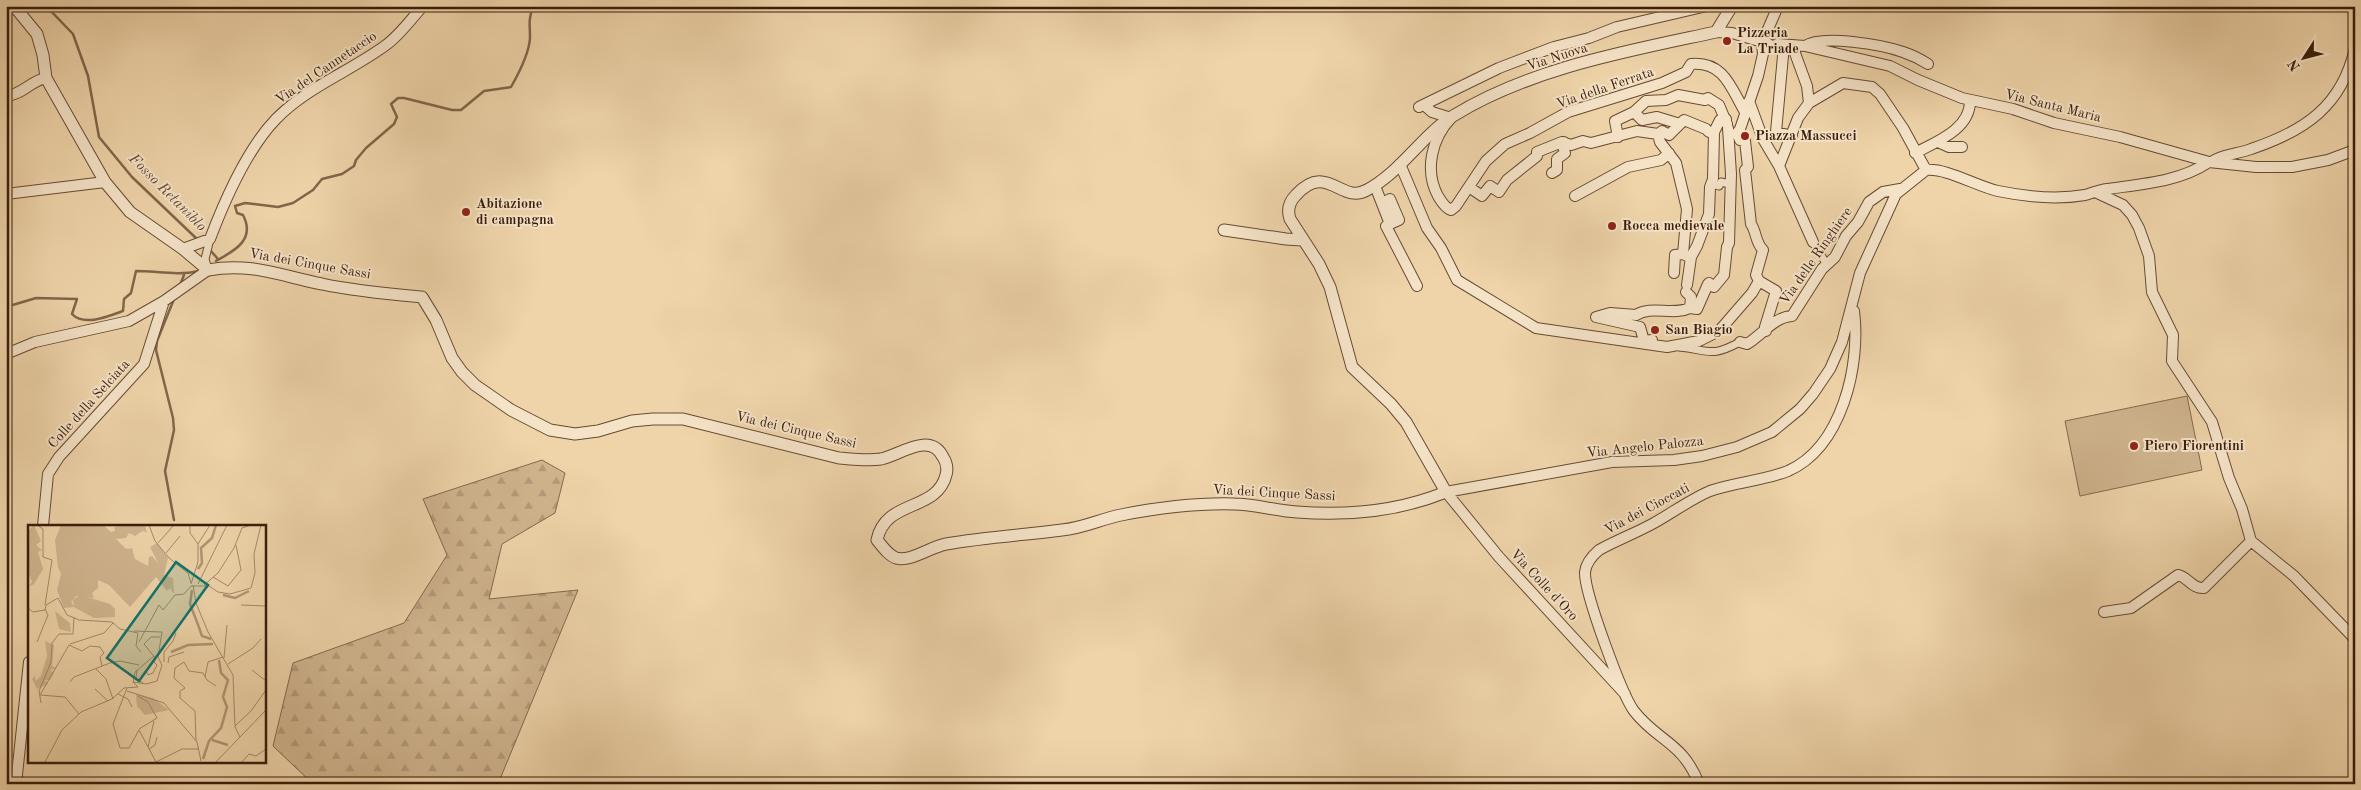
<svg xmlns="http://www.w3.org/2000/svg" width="2361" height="790" font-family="'Old Standard TT',serif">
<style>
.grass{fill:#d0b58f;stroke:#84694d}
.forest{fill:url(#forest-firs);stroke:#84694d}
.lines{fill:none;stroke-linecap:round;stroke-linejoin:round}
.stream{stroke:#81664a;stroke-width:2.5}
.pedestrian-casing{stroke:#664b33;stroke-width:9}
.minor-casing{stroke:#664b33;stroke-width:12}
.tertiary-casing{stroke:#664b33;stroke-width:13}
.pedestrian{stroke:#f5e3c8;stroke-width:7}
.minor{stroke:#f5e3c8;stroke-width:10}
.tertiary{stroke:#f5e3c8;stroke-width:11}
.poi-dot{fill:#8f2418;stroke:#f5e3c8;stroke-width:2}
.labels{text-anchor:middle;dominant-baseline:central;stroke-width:4;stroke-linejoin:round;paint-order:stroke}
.poi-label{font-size:14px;font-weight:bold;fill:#391d0b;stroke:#f5e3c8;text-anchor:start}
.street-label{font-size:14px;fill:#391d0b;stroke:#f5e3c8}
.water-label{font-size:15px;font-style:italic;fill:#634730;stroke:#f5e3c8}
.inset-river{fill:none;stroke:#b19674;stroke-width:2.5}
.inset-road{fill:none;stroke:#a68b6a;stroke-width:1}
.view{fill:#0f766e;fill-opacity:0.15;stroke:#0f766e;stroke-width:2.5}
.inset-edge{fill:none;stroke:#391d0b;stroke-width:2.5}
</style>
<defs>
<pattern id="forest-firs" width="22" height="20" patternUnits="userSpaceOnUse" patternTransform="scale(1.25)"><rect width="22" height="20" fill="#d0b58f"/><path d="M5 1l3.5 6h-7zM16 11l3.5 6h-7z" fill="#b39b7a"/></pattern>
</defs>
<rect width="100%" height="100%" fill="#efd4aa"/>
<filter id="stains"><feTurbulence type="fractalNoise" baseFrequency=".004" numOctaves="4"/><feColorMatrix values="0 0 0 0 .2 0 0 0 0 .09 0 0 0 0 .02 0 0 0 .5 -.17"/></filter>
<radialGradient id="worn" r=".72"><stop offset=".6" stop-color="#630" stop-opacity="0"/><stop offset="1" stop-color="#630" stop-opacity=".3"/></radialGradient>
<!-- grass -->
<path class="grass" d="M2187,396L2202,470L2080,496L2065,421Z"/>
<!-- forest -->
<path class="forest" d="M542,460L565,473L555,513L502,544L489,599L578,590L498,784H313L273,746L293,663L404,623L447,555L423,499Z"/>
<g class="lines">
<!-- stream -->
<path class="stream" d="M46,6L73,34L88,76L99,137L132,177L198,240
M210,250L218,259
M216,261C234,251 256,240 243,215L237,213L235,206L245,203L278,207L293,203L313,190L322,179L342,174L354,166L356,160L366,148L394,124L397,117L391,104L398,98H404L452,110H461L484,91L511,87C519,73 529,54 530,38C530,22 528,23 533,6
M180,285L184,275
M174,299L157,341L156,350L173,418L174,430L165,471L174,520
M6,307L36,298L77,299L72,314C84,327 109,316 123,311L124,299L131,293L136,271C156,271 179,276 198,271"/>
<!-- pedestrian casing -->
<g class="pedestrian-casing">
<path id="pedestrian" d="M1711,184L1719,186L1721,182L1730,184
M1813,242L1827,265
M208,270L205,259L210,239
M1679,347C1710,350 1710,358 1740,342"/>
</g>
<!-- minor casing -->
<g class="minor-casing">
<path id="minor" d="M1939,6H1956
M1716,32L1732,33L1769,44
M1777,44L1805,46L1890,66L1918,80L1962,98L2013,109L2054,123L2120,137L2209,162L2256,167H2292L2328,160L2355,150
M1784,45L1776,132L1792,136
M1805,46C1822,34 1883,45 1903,52C1912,55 1920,59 1928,64
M6,96C22,95 32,80 46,78
M1749,101L1763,139L1779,166L1813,242
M1809,103L1843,83L1872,87L1880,94L1903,128L1926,170C1947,168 1976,186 1998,191C2027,197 2056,200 2085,195C2092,193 2099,190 2107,189C2142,184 2179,182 2209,162
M1424,105L1432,112L1451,118C1432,138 1424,170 1438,196C1441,201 1445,208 1451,210L1456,206L1486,161L1505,144L1530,133L1568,112L1662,83L1686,72L1691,64C1724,61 1731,88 1745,112
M1419,107L1499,68L1554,47L1589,38L1617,27L1707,6
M1634,112L1642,120L1657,117L1680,124L1684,120L1706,129L1709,132H1714
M1658,134L1660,142L1676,163L1687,209L1683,254
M1618,137L1615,121L1634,112L1646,101L1666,100L1678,95L1705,100L1708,98L1719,105L1727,124
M1938,142L1949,147H1962
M1915,153C1936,142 1971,129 1970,100
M2211,162C2222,154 2238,154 2251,149C2305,131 2342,106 2355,48
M1400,164L1427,228L1441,248L1457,280L1536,328L1667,347L1699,341L1719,331L1752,293L1759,281L1756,275L1763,250C1755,242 1757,233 1751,224L1745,170L1748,167L1745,141L1740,140L1737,133L1740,129L1758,76L1763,54L1762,43L1778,6
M1779,166L1798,118L1809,103L1807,86L1792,45
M1552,173L1557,170V159L1565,153L1563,146L1564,142
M1375,186L1390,224L1399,220L1390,199L1382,203
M1469,187L1482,196L1490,186L1499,192L1507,180L1537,156V152L1562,142L1571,145L1583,141L1591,143L1637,131L1658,134L1662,131L1669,135L1680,124
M2095,192L2123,205L2132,215L2139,228L2149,256L2152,292L2173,335L2172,361L2212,422L2229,478L2242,509L2251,541L2294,576L2355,639
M6,194L105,182
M1575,196L1628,167L1661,160L1669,153
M1390,224L1386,226L1417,286
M183,249L210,239C224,202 248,148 276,119C307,87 351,71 386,45C400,35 411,19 423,6
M1674,273L1675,255L1683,254L1687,256
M1759,281L1776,291L1765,327L1766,331
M1687,285L1691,257L1697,246L1709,214L1710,187L1713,179L1714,132L1720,120L1726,119
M1686,292L1691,297L1690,308L1697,309L1708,284L1709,283L1714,287L1724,275L1727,247L1729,243L1731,174L1728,128
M1652,340L1644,341L1640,327L1596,317L1610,313L1636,315C1651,305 1673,316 1690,308
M1740,342L1747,344C1762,335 1774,317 1792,316L1822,269L1835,257L1846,236L1858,222L1869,202L1883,192L1900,189
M6,354L35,342L129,321L164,301L208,270
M43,526L48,474L59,457L144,364L164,301
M2104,612L2131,608L2178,575C2188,577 2192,589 2204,588L2251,541
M1625,694L1499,557L1446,492L1612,462L1674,460L1702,456L1737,447L1772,432L1800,409L1813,394L1830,369L1842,342L1860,273L1896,194L1926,170
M16,784L29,662
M1699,784C1683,742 1657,741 1634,711C1622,695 1584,592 1585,572C1586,563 1592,556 1599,550C1617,540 1636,533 1654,523C1672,513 1691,499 1710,491C1735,482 1763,481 1788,471C1842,447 1861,365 1854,311"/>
</g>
<!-- tertiary casing -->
<g class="tertiary-casing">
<path id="tertiary" d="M14,6L37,34L43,55L46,78L105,182L130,212L183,249L208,270C251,262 281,276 322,284C354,291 389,294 422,297L436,320L452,358L462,372L475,385L511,410L550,430L575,434L598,431L632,421L653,419H683L839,458C853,459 867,461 881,459C900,455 930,431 943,457C947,463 948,468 946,475C937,512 885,499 877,540C883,547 888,555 896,558C911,562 930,547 946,544C985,537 1024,535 1062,530C1083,528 1101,519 1121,515C1157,508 1197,503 1234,504C1255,504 1276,511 1297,512C1347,516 1399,511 1446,492L1406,422L1391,404L1352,367L1330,287L1319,264L1290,219C1287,210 1289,202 1296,195C1327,161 1341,205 1367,190C1401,172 1421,136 1453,116C1531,68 1628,51 1716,32L1732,6
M1224,230L1286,239L1302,240"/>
</g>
<!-- pedestrian -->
<use href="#pedestrian" class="pedestrian"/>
<!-- minor -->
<use href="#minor" class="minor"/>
<!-- tertiary -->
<use href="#tertiary" class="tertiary"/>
</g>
<!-- markers -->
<g class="poi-dot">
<circle cx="1727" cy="41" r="5"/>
<circle cx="1745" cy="136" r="5"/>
<circle cx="466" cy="212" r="5"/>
<circle cx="1612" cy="226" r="5"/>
<circle cx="1655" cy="330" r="5"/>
<circle cx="2134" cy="446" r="5"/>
</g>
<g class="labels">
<!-- poi labels -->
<g class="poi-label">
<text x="1737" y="33">Pizzeria<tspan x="1737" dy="16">La Triade</tspan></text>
<text x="1755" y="136">Piazza Massucci</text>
<text x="476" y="204">Abitazione<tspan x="476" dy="16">di campagna</tspan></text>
<text x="1622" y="226">Rocca medievale</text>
<text x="1665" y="330">San Biagio</text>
<text x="2144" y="446">Piero Fiorentini</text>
</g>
<!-- street labels -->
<g class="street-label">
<text transform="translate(1557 57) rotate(-18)">Via Nuova</text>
<text transform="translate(326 68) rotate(-34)">Via del Cannetaccio</text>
<text transform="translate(1605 88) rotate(-19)">Via della Ferrata</text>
<text transform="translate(2053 106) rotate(14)">Via Santa Maria</text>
<text transform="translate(1816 256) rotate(-55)">Via delle Ringhiere</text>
<text transform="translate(310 264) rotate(10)">Via dei Cinque Sassi</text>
<text transform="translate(89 404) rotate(-48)">Colle della Selciata</text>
<text transform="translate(796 430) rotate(13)">Via dei Cinque Sassi</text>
<text transform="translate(1645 447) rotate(-6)">Via Angelo Palozza</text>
<text transform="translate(1274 493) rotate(3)">Via dei Cinque Sassi</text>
<text transform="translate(1647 509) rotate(-28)">Via dei Cioccati</text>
<text transform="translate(1544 585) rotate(47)">Via Colle d'Oro</text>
</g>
<!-- water labels -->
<g class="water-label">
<text transform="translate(167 193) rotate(45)">Fosso Retaniblo</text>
</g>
</g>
<!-- overview -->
<g transform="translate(28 525)">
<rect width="238" height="238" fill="#efd4aa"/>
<path d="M6,0L13,16L8,20L14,25L10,27L15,44L6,59L0,62L4,57L0,47V6ZM33,0H75L83,7L87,6L86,2L94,0L117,1L119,8L115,6L107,11L101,8L98,13L88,14L98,24L104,23L107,34L120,41L121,32L124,31L130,38L122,22L129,18L140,33L136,50L145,53L146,69L142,63L139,66L128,52L102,82L81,60L70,55V63L64,68L66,73L48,71L43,77L46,82L36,83L29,65L33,49L30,42L27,15ZM27,86L42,98L43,107L31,104ZM17,116L26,120L24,141L29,143L22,145L26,148L22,155H17L20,159L9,164L4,154L7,151L8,156L13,151L19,131ZM108,169L125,173L141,185L117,190L109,181Z" fill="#d0b58f"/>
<path d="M52,70L82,79L87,84V92L66,93L46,82L45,75Z" fill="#d0b58f"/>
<path class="inset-river" d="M170,44L174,38L173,23L184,13L188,0M164,65L162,79L169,97L174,111L183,114M195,70L207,73L221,66M143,127L160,120L185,119M184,215L200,220M175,234L181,216L193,203L199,182L195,172L200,155L193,148L191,135"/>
<path class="inset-road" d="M9,0L15,4V32L24,35L17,80M121,0L127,16L141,33L160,48L163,58M162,0V8L170,19M130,18L146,0M170,19L182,0M138,28L152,11M185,52L200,61L213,45L208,20M163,59L170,37V19M170,59L199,0M165,60L168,78L180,107L205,150L207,202L212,212M176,60L190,48L206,23L214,3L223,0M163,61H181L190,67L202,69L223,63L227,48L226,29L233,0M213,80L238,81M0,83L5,87L17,85L18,80L30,73L39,90L51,95L84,97L92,104L110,108L108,121L113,127M106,106L134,107L130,132M9,117L20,90L17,84M111,117L131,80L135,85L147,70L156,69L163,61M42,119L76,108L85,98M196,133L199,100M126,137L129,140L125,148L120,150L118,146L128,134L116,119L123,112H132M136,137V127L145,116L148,108M140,138L141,132L156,127M200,139L225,123L233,114M68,144L78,154L85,174M109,145L108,153L115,158M224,145L238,156M177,152L180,137L195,132M42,157L46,152L82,138L92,136L111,140M105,158L107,147L126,131M99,163L85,199L92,223H101L111,205L128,237M67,164L80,176M99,166L136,178L169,217L173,236M90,169L100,174L104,182M12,170L41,120L54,126L62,121L72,122L76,128L72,132L74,141M12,170L37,172L51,189M110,171L120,177L129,193L111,204M13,178L11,166L23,137L24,118L31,109H45L46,92M207,201L223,186L238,165M168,216L167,186L152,173V166L157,163L146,153L147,143L156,137L161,146L175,148L179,155L188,161M120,222L126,196M121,224L127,220L129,212M17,237L34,205L53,187L84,174L96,163L110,162L105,157L118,159L129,156L134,140L130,132M128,237L154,224H171M188,237L238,185M214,237L221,229L228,231L238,224"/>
<path class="view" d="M148,37L180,60L111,156L79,133Z"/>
<rect width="238" height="238" class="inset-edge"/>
</g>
<!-- margin -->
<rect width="2361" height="790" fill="none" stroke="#efd4aa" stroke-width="25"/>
<rect x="8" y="8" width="2346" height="775" fill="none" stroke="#391d0b" stroke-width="2.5"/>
<rect x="12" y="12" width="2336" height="765" fill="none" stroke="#391d0b"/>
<!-- north arrow -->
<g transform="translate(2304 58) rotate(234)" stroke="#f5e3c8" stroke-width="4" paint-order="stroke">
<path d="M0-4L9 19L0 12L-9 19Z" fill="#391d0b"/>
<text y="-8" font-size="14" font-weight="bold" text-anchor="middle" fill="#391d0b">N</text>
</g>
<rect width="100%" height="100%" filter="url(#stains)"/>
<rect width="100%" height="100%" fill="url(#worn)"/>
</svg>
